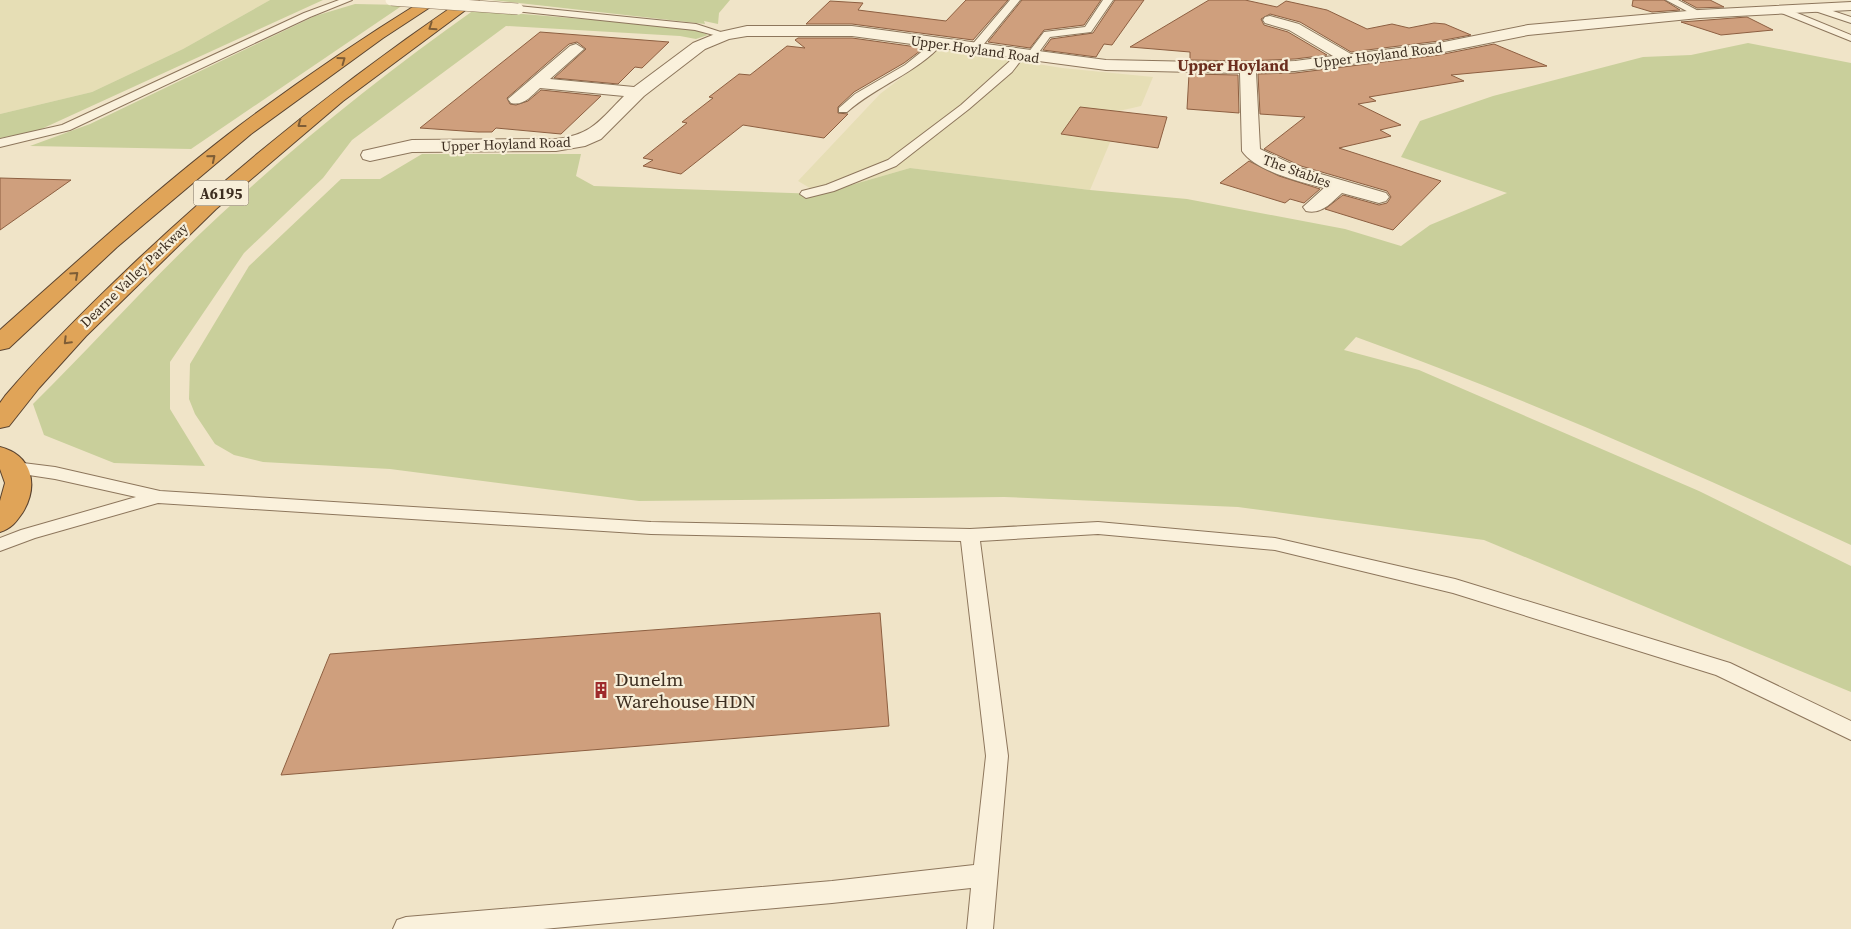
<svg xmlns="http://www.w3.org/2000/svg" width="1851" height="929" font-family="'Source Serif 4',serif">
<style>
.farmland{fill:#e6deb5}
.green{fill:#c9cf9b}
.building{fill:#cf9f7d;stroke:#8d5f41}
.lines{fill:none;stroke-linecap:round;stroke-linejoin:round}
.lane-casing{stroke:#8d765c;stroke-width:2}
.street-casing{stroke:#8d765c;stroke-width:2}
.highway-casing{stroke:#5b4430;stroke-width:2}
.lane{fill:#faf1dc;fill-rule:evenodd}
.street{fill:#faf1dc;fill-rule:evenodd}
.highway{fill:#e0a458;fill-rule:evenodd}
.lane-bridge-casing{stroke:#8d765c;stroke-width:12;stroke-linecap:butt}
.lane-bridge{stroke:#faf1dc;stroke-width:11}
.oneway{stroke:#7e5d36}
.labels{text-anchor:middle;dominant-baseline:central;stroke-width:4.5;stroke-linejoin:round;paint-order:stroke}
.far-street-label{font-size:14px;fill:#3d2e20;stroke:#f7eed8}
.shield{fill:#f7eed8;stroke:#756857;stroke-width:1}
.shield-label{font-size:15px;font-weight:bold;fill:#3d2e20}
.far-quarter-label{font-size:16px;font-weight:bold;fill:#6b2e1e;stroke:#f7eed8}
.near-poi-label{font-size:19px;fill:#3d2e20;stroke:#f7eed8;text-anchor:start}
</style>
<rect width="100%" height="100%" fill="#f0e4c8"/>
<!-- farmland -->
<path class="farmland" d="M0,0H270L183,49L92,92L0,114Z
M940,48L1062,68L1153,77L1141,106L1119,111L1112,129L1111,140L1090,190L910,168L820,194L798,181L880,94Z"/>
<!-- green -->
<path class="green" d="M270,0H323L37,131L0,138V114L92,92L183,49Z
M492,0H730L719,13L718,24L704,21L705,24Z
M355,4L403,5L191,149L30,146L90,124L315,16Z
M474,10L691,28L708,35L696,39L680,36L506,26L352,140L323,178L244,253L170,362V409L205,466L114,463L44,435L33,404C96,342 155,275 220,215C300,141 385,73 474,10Z
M1748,43L1851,63V545C1688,470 1525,398 1356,337L1344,350L1419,370L1699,491L1851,566V692L1484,540L1238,507L1004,497L639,501L390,469L263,462L234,455L215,444L195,414L189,399L190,364L249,266L341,179H380L422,154H581L576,176L594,186L820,194L910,168L1090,190L1187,199L1345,229L1401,246L1430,225L1507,193L1401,157L1420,121L1493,96L1643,57L1691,55Z"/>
<!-- building -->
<path class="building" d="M966,0H1008L973,40L852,24H806L830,1L863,3L858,10L946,21Z
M1022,0H1101L1084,25L1044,30L1030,48L988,42Z
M1115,0H1144L1112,45L1104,44L1096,57L1043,50L1051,39L1093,33Z
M1209,0H1245L1277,7L1286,1L1327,10L1367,29L1392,24L1409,28L1434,23L1445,24L1471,35L1439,41L1351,52L1300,22L1270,14L1261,19L1264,25L1288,32L1327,55L1295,59L1246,61L1190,60V52L1130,47Z
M1633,0H1664L1680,10L1652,12L1632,6Z
M1682,0H1710L1724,7L1697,8Z
M1747,17L1773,30L1721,35L1681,22Z
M540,32L669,42L642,68L635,67L618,84L554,78L586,49L577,42L569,44L507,98L510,104L516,105L528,101L541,90L601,96L561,134L496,128L492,132H478L420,128Z
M798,38H852L924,48L904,63L854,92L838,107V113L848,114L824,138L743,125L681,174L643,166L653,160L643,158L687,123L682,122L713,98L709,97L739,74L750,75L787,46L805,48L795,40Z
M1494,44L1547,66L1451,75L1464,81L1369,97L1376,101L1358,104L1401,125L1380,130L1391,136L1339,148L1441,181L1393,230L1325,209L1343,195L1379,205L1387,203L1391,197L1387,191L1301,166L1264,149L1305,117L1260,114L1258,74L1295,73L1439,55Z
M1189,74L1238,75L1239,113L1187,109Z
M1080,107L1167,117L1158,148L1061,134Z
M1249,161L1279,176L1320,189L1304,203L1290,199L1285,203L1220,183Z
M0,178L71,180L0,230Z
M880,613L889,726L281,775L330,654Z"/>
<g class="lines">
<!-- lane casing -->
<g class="lane-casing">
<path id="lane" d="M339,0H352L310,17L70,130L0,147V139L62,125L304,13Z
M1010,0H1020L979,50H971V46Z
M1103,0H1113L1091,32L1050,37L1034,59H1026L1025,57L1044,32L1085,27Z
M1666,0H1678L1704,14L1696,16Z
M1815,5L1851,17V23L1812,10L1810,8Z
M518,6L696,24L730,35L725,38L695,30L515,11V7Z
M1779,8H1785L1851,35V41L1779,12Z
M935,41L943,43C917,73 876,86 847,112H839V108L855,94L905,65Z
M1020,52L1025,55L1012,72L969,109L896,166L834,191L806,198L800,194L802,191L826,185L888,160L961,105Z
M15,462L55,467L160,491L651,522L970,529L1098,522L1275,538L1455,579L1730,663L1851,721V740L1716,675L1453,593L1275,550L1098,534L980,541L1008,756L993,929H967L971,888L832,903L543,929H393L397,920L406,917L832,881L974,865L986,756L961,541L651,534L158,503L35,538L0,551V538L21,530L136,497L55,479L9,472L6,468L9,464Z"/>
</g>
<!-- street casing -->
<g class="street-casing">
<path id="street" d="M1851,2V10L1699,18L1528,35L1439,53L1295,71L1256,72L1260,149L1300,168L1386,193L1389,197L1386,201L1379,203L1342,193C1331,203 1321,215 1306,211L1303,207L1324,188C1301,182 1255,171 1242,151L1240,73L1106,70L852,36H747L729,39L705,49L644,96L601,139L585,146L556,151L412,152L370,161L363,159L361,155L363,151L412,140L556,139C592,135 600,120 624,96L540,88C531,96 524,106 511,103L508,99L570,46L576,44L584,49L550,79L634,87L693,43L720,32L747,26H852L1106,60L1246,63L1295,61L1333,56L1289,30L1265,23L1263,20L1265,17L1270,16L1299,24L1351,54L1439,43L1528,25L1699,10Z"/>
</g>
<!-- highway casing -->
<g class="highway-casing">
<path id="highway" d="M424,0H441L383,38L251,134L117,247L9,348L0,350V330C78,261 156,189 239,126C299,81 361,39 424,0Z
M462,0H479L343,101L216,209L86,336L39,388L9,426L0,428V403L5,396C45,349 88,307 132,265C235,167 345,80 462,0Z
M0,447C32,455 39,485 23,512C16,522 12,528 0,532V501L5,483L0,469Z"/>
</g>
<!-- lane -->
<use href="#lane" class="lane"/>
<!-- street -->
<use href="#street" class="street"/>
<!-- highway -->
<use href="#highway" class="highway"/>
<!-- lane-bridge casing -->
<g class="lane-bridge-casing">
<path id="lane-bridge" d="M391,0L518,9"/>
</g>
<!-- lane-bridge -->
<use href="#lane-bridge" class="lane-bridge"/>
</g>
<!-- one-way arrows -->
<defs><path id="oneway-chevron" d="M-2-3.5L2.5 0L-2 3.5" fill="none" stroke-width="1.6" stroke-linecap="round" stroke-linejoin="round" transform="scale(1.25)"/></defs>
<g class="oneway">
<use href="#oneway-chevron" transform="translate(432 27) rotate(146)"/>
<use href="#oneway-chevron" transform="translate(342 60) rotate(-36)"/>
<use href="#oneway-chevron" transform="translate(301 124) rotate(143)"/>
<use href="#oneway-chevron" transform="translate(212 158) rotate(-40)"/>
<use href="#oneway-chevron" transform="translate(75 275) rotate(-42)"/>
<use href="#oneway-chevron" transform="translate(67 341) rotate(135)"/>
</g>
<!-- icons -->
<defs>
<g id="building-bare" transform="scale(1.35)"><path d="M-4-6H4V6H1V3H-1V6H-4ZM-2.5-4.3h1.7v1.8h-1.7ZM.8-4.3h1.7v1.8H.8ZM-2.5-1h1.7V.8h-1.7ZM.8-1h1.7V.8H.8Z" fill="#9e2a2b" stroke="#f7eed8" stroke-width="2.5" paint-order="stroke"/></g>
</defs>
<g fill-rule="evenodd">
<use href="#building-bare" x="601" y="690"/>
</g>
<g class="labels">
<!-- far-street labels -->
<g class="far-street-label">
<text transform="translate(975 49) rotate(8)">Upper Hoyland Road</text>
<text transform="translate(1378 55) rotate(-7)">Upper Hoyland Road</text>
<text transform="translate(506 144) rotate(-2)">Upper Hoyland Road</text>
<text transform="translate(1297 171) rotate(20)">The Stables</text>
<text transform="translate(134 275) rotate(-44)">Dearne Valley Parkway</text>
</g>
<!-- shield labels -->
<rect class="shield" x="193.5" y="180.5" width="55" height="25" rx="4"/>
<g class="shield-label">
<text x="221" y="193">A6195</text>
</g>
<!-- far-quarter labels -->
<g class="far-quarter-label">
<text x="1233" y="65">Upper Hoyland</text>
</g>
<!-- near-poi labels -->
<g class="near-poi-label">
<text x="615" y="679">Dunelm<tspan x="615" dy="22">Warehouse HDN</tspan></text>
</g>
</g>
</svg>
